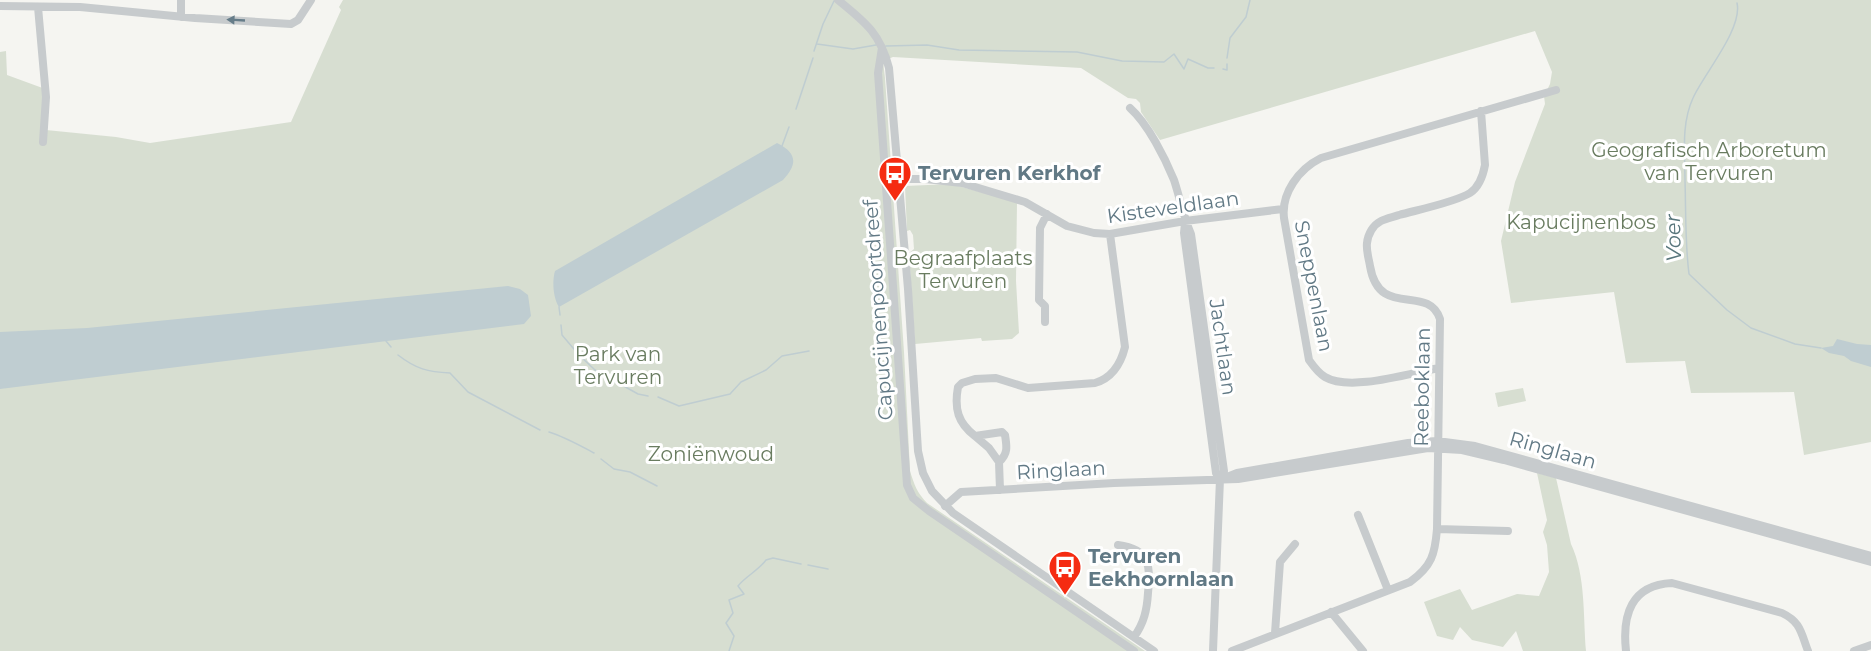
<svg xmlns="http://www.w3.org/2000/svg" width="1871" height="651" font-family="Montserrat,sans-serif">
<style>
.green{fill:#d7ded1}
.water{fill:#bfcdd1}
.lines{fill:none;stroke-linecap:round;stroke-linejoin:round}
.stream{stroke:#bfcdd1;stroke-width:1.5}
.minor{stroke:#c7cbcd;stroke-width:8}
.oneway{fill:#667d89}
.labels{text-anchor:middle;dominant-baseline:central;stroke-width:6;stroke-linejoin:round;paint-order:stroke}
.park-label{font-size:20px;fill:#697c60;stroke:#fff}
.poi-label{font-size:20px;font-weight:bold;fill:#617985;stroke:#fff;text-anchor:start}
.street-label{font-size:20px;fill:#617985;stroke:#fff}
.water-label{font-size:21px;font-style:italic;fill:#58767c;stroke:#fff}
</style>
<rect width="100%" height="100%" fill="#f5f5f1"/>
<!-- green -->
<path class="green" d="M343,0H1871V442L1804,455L1794,392L1691,393L1685,361L1626,363L1614,292L1511,303L1501,241L1515,182L1545,104L1544,96L1550,84L1552,72L1535,31L1160,140L1141,112L1140,103L1136,99L1128,98L1081,68L893,57L883,61L885,78L904,352L910,471C914,484 917,493 927,503L1145,651H0V52L6,51L7,75L48,90L46,130L116,137L150,143L291,122L341,10L339,7Z
M951,184L1017,202L1016,281L1019,333L1012,339L982,341L981,338L915,344L909,253L914,249L913,235L910,230L907,231L905,186Z
M1523,388L1526,401L1498,407L1495,393Z
M1537,473L1556,478L1571,544C1586,576 1583,616 1586,651H1523L1516,631L1503,647L1472,640L1460,627L1453,640L1437,636L1424,602L1460,589L1472,610L1517,594L1539,596L1549,572L1547,545L1543,532L1547,520Z"/>
<!-- water -->
<path class="water" d="M777,143C797,153 798,164 783,180L559,307C553,298 552,281 555,271Z
M508,286L520,289L528,295L531,316L524,324L0,389V332L87,328Z
M1837,339L1857,344L1871,345V367L1851,361L1844,356L1829,353L1821,348L1833,346Z"/>
<g class="lines">
<!-- stream -->
<path class="stream" d="M1737,3C1743,29 1703,75 1693,98C1681,124 1685,154 1685,181C1686,212 1685,243 1689,274L1727,310L1751,328L1795,344L1821,348
M817,44L853,49L876,45
M886,46L927,45L959,50L1077,52L1122,61L1164,62L1174,54L1184,69L1188,59L1208,68H1214
M814,51L823,24L834,1
M1227,58L1230,38L1246,17L1250,0
M1223,69L1227,70V64
M796,109L813,58
M782,146L789,127
M559,307L560,315
M561,325L562,335L579,355L595,370L638,394L648,396
M386,341L391,347
M398,355C416,369 428,372 450,373L468,392L540,430
M658,397L679,406L730,394L741,382L766,370L782,356L809,351
M549,432C565,437 579,445 594,453
M601,459L614,469L630,472L657,486
M808,565L828,569
M729,651L734,636L726,623L733,613L729,600L744,594L738,586C747,575 758,571 766,560L773,558L801,564"/>
<!-- minor -->
<path class="minor" d="M838,0C865,22 880,33 889,68L908,289L918,451L923,473L932,491L953,513L1154,651
M0,6L80,7L195,18L291,24L298,20L311,0
M38,7L46,97L43,142
M181,17V0
M882,48L878,73L907,485L913,498L929,511L1134,651
M1130,108C1148,124 1165,158 1174,180C1180,198 1183,216 1191,234L1224,471L1220,479L1213,651
M899,179H925L962,183L1025,202L1067,226L1094,233L1110,234L1185,221L1283,209
M1185,223L1184,233L1216,473L1220,479
M1045,322V306L1039,300L1040,228L1047,214
M1439,368C1410,373 1350,392 1325,377C1318,373 1314,367 1309,360L1284,218C1281,193 1299,169 1321,158L1556,90
M975,436L989,448L999,462
M1227,477L1237,473L1408,443L1437,441L1475,446L1871,556
M1000,490L999,462C1008,454 1007,447 1005,435L1002,432L975,436C958,423 954,409 958,387L962,383L975,379L996,378L1028,388L1095,383C1112,378 1121,363 1125,347L1110,234
M945,506L961,492L1114,483L1238,479L1428,448L1462,450L1504,460L1871,562
M1358,515L1388,590
M1437,529L1508,531
M1118,545C1150,549 1151,566 1148,593C1147,610 1144,623 1134,637
M1331,612L1363,651
M1275,633L1280,562L1295,544
M1232,651L1410,582C1432,566 1435,554 1437,529L1440,319C1428,283 1379,320 1370,266C1369,259 1366,251 1367,243C1368,234 1373,225 1381,221C1387,218 1394,217 1399,215C1417,210 1456,202 1470,193C1479,187 1483,176 1485,165L1481,111
M1626,651C1622,615 1631,585 1672,583L1782,613C1801,622 1801,633 1808,651
M1854,651L1871,645"/>
</g>
<!-- one-way arrows -->
<defs><path id="oneway-solid" d="M-6-.8H1V-3.2L6.5 0L1 3.2V.8H-6Z" transform="scale(1.5)"/></defs>
<use class="oneway" href="#oneway-solid" transform="translate(236 20) rotate(-177)"/>
<!-- icons -->
<defs>
<g id="bus-pin" transform="scale(1.725)"><path d="M0 17L-7.5 6A9.5 9.5 0 1 1 7.5 6Z" fill="#f52b11" stroke="#fff"/><path d="M-5-6H5V4H4V6H2V4H-2V6H-4V4H-5ZM-3.5-4V0h7V-4ZM-3.5 1.2v1.5H-2V1.2ZM2 1.2v1.5H3.5V1.2Z" fill="#fff"/></g>
</defs>
<g fill-rule="evenodd">
<use href="#bus-pin" x="895" y="173"/>
<use href="#bus-pin" x="1065" y="567"/>
</g>
<g class="labels">
<!-- park labels -->
<g class="park-label">
<text x="1709" y="150">Geografisch Arboretum<tspan x="1709" dy="23">van Tervuren</tspan></text>
<text x="1581" y="222">Kapucijnenbos</text>
<text x="963" y="258">Begraafplaats<tspan x="963" dy="23">Tervuren</tspan></text>
<text x="618" y="354">Park van<tspan x="618" dy="23">Tervuren</tspan></text>
<text x="711" y="454">Zoniënwoud</text>
</g>
<!-- poi labels -->
<g class="poi-label">
<text x="918" y="173">Tervuren Kerkhof</text>
<text x="1088" y="556">Tervuren<tspan x="1088" dy="23">Eekhoornlaan</tspan></text>
</g>
<!-- street labels -->
<g class="street-label">
<text transform="translate(1173 207) rotate(-8)">Kisteveldlaan</text>
<text transform="translate(1314 286) rotate(79)">Sneppenlaan</text>
<text transform="translate(878 310) rotate(-94)">Capucijnenpoortdreef</text>
<text transform="translate(1223 347) rotate(82)">Jachtlaan</text>
<text transform="translate(1422 387) rotate(-89)">Reeboklaan</text>
<text transform="translate(1553 450) rotate(16)">Ringlaan</text>
<text transform="translate(1061 470) rotate(-3)">Ringlaan</text>
</g>
<!-- water labels -->
<g class="water-label">
<text transform="translate(1673 238) rotate(-92)">Voer</text>
</g>
</g>
</svg>
